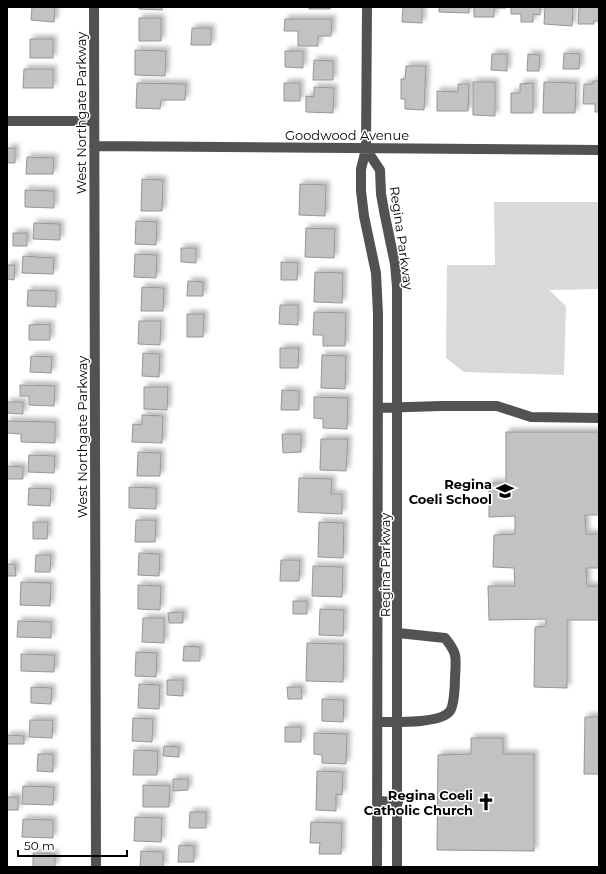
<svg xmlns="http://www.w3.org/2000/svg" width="606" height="874" font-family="Montserrat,sans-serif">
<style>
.green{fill:#d9d9d9}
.building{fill:#c2c2c2;stroke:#969696;filter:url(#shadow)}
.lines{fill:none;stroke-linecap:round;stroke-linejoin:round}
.minor{stroke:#525252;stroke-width:10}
.labels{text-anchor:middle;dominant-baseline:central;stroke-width:3;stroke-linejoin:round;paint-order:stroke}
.street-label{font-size:13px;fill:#000;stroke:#fff}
.poi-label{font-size:13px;font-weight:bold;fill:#000;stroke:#fff;text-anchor:end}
</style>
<defs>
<filter id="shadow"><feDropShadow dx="3.5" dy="-3.5" stdDeviation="2" flood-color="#0004"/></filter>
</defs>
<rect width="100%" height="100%" fill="#fff"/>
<!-- green -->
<path class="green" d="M494,202H599V289L549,290L566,306L564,375L464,372L446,358L447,265H495Z"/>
<!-- building -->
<path class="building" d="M32,7H55L54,22L31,20Z
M139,7H162V10L139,9Z
M309,7H330V9H309Z
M403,7H422V23L402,22Z
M439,7H469V13L439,12Z
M474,7H506V8H494V17H474Z
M511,7H540V15L533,14V22H521V14H511Z
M545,7H573L572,26L544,24Z
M579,7H599V21H594V24H578Z
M139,18H161V41H139Z
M285,19H332L331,36H318V46H298V31H284Z
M192,28H211V45H191Z
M30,39H53V58H30Z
M135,50L166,51L165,76L135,75Z
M285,51H303V68L285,67Z
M564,53L580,54L579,69H563Z
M492,54H507V71L491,70Z
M528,54L540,55L539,71H527Z
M314,60L333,61V80H313Z
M406,66H426L424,110L405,109V99H401V79H405Z
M24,69H53V88H23Z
M593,81H599V112H595V104H583L584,84H593Z
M473,82H495V116L473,115Z
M544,82L576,83L575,113H543Z
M137,83L186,84L185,100H161L160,109L136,108Z
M284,83H300V101H284Z
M533,83V113H511V93H520V84Z
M458,84H469L468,111H437V91L458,92Z
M314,87L334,88L333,113L306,112V96L314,97Z
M7,148H15V163H7Z
M27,157L54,158L53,174H26Z
M142,179L163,180L162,211H141Z
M300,184L326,185L325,216L299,215Z
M25,190L54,191V208L25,207Z
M136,221L157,222L156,245L135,244Z
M34,223L60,224V240L33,239Z
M306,228L335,229L334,258L305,257Z
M13,233H27V246H13Z
M181,248H196V263L181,262Z
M135,254L157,255L156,278L134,277Z
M23,256L54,258L53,274L22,273Z
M281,262L298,263L297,280H281Z
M7,265H15L14,280L7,279Z
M315,272L343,273L342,303L314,302Z
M188,281L203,282V296H187Z
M142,287L164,288L163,311H141Z
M28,290L56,291V307L27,306Z
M280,305H298V325L279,324Z
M314,312L346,313L345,346H323V335H313Z
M187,314H204L203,337H187Z
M139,321H161L160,345L138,344Z
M50,324V340H29V325Z
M280,348H299L298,368H280Z
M143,353L160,354L159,377L142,376Z
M322,355L346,356L345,389L321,388Z
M31,356L52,357L51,373L30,372Z
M20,385L55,386L54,406L29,405V396H20Z
M144,387H168L167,410L144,409Z
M282,390L299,391V410H281Z
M314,397L348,398L347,429L323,428V419L314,418Z
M7,402H23V414L7,413Z
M142,415L163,416L162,443L132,442L133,424L142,425Z
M7,421L55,422V443L21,442V434L7,433Z
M506,432H599V515H585L586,534H599V568H586L587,586H599V620H567V688L534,687L535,627L546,626V619L489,620L488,586H515L514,568L493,567L494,535L515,534V516L489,517V483H506Z
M282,434H301V452L283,453Z
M321,439H348L346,471L320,470Z
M138,452L161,453L160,476H137Z
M29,455L55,456L54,473L28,472Z
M7,466L23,467V479H7Z
M299,478L332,479L331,494H342V514L298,512Z
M129,487L156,488V509L129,508Z
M29,488L51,489L50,506L28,505Z
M136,520H156L155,542H135Z
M33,522H48L47,539H33Z
M319,522L344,523L343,558L318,557Z
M139,553L160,554L159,576L138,575Z
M36,555H51L50,572H35Z
M281,560H300L299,581H280Z
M7,564H15L16,576H7Z
M313,566L343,567L342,597L312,596Z
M21,582L51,583L50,606L20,605Z
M138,585L161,586L160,610L138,609Z
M293,601H307V614H293Z
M320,609L344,610L343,636L319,635Z
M183,612V623H169L168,613Z
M143,618H164V643L142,642Z
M18,621L51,622V638L17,637Z
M307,643L344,644L343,682L306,681Z
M184,646L200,647V661H183Z
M136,652L157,653L156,677L135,676Z
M21,654L55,655L54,672L21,671Z
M167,680H183V696L167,695Z
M139,684L160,685L159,709L138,708Z
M31,687L52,688L51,704L31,703Z
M287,687H301L302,699H288Z
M322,699L344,700L343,722L322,721Z
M585,717H599V774H584Z
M133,718L153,719L152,742L132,741Z
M30,720H53L52,738L29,737Z
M285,727H301V742H285Z
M314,733L347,734L346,764L322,763V755L314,754Z
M7,735L24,736V744H7Z
M471,738H503V754H534V851L437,850L438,755L471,754Z
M164,746L179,747V757L163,756Z
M134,750L158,751L157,775H133Z
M38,754H53V772L37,771Z
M317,771L343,772L342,795L336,794V811L316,810Z
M173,779H188V790L173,791Z
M143,785L170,786L169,807H143Z
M23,786L54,787L53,805L22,804Z
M7,797H18V810H7Z
M190,812H206V828H189Z
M135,817L162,818L161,842L134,841Z
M23,819L53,820V838L22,837Z
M311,822L342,823L341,854H319L320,843H310Z
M179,845L194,846V862H178Z
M141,851L163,852V867H140Z
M33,853L55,854V867H33Z"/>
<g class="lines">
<!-- minor -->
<path class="minor" d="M94,7L96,867
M367,7L366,149L361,169V191L364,216L376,273L378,314L377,867
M7,121H94
M94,146L599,150
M366,149L380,170L381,194L385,216L395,264L397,287V867
M378,408L441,406H497L531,417L599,418
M378,722C393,722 441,724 450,711C454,706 455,685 455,678C456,657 458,654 445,638L398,633
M377,801L398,802"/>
</g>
<!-- icons -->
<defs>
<g id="school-bare" transform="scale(1.38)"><path d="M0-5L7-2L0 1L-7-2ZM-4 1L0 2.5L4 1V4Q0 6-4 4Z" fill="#000" stroke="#fff" stroke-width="2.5" paint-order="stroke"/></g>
<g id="church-bare" transform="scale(1.38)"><path d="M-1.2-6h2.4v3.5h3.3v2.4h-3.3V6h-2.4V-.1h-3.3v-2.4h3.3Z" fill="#000" stroke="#fff" stroke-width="2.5" paint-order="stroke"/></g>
</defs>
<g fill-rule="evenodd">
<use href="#school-bare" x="505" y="491"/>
<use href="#church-bare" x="486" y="802"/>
</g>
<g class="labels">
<!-- street labels -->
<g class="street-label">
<text transform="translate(81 113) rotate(-90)">West Northgate Parkway</text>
<text x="347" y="135">Goodwood Avenue</text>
<text transform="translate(402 238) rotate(82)">Regina Parkway</text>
<text transform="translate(82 437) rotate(-90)">West Northgate Parkway</text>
<text transform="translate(385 565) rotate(-90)">Regina Parkway</text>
</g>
<!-- poi labels -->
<g class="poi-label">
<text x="492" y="484">Regina<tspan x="492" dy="15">Coeli School</tspan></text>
<text x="473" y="795">Regina Coeli<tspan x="473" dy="15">Catholic Church</tspan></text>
</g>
</g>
<!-- border -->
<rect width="606" height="874" fill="none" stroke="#000000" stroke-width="16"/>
<!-- scale -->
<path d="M18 850v6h109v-6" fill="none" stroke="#000000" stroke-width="2"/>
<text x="24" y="850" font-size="12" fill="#000000" stroke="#ffffff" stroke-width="3" paint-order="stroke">50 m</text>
</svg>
